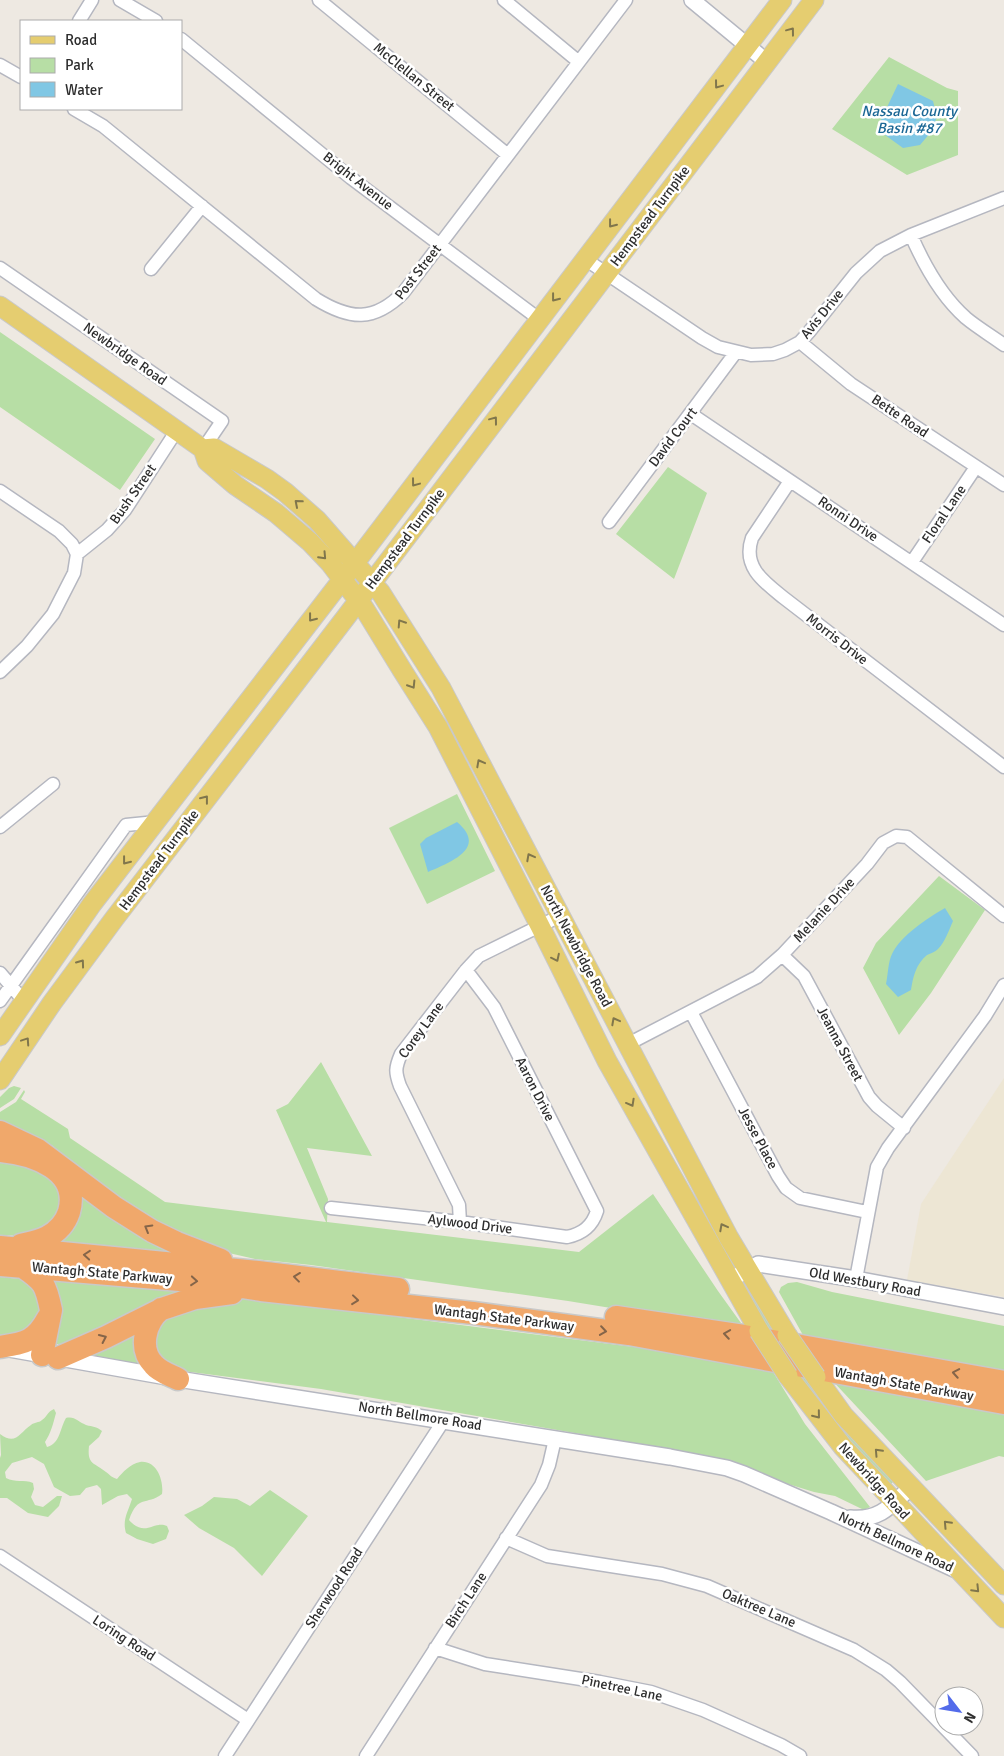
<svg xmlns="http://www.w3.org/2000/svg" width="1004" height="1756" font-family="Signika,sans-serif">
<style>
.education{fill:#ede6d4}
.green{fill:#b7dea5}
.water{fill:#80c7e4}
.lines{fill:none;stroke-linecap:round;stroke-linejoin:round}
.minor-casing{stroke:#b5b7c0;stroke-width:15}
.tertiary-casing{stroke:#b5b7c0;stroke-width:18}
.primary-casing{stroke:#c9c9c9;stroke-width:21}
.motorway-casing{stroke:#c9c9c9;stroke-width:25}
.minor{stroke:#fff;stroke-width:12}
.tertiary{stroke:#fff;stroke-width:15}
.primary{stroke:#e5cd70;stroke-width:19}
.motorway{stroke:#f0a86b;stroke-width:22}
.primary-bridge-casing{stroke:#c9c9c9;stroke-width:21;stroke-linecap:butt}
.primary-bridge{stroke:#e5cd70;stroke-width:19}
.oneway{stroke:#80764c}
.oneway2{stroke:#856549}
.labels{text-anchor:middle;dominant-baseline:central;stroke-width:5;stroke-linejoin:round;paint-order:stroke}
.street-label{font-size:14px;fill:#2e2e2e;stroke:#fff}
.water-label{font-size:15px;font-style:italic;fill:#1b6795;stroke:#fff}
</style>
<rect width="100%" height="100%" fill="#eee9e2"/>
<!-- education -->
<path class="education" d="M1004,1078V1297L907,1280L921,1204Z"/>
<!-- green -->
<path class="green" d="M889,57L947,88L958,91V155L907,175L832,129Z
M0,332L155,439L120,490L0,407Z
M668,467L707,493L674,579L616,534Z
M457,794L495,871L427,904L389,828Z
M939,876L985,910L931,993L899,1035L863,968L876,943Z
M321,1062L372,1156L307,1148L328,1199L327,1222L579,1252L653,1194L718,1291L746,1330L568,1301L311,1265L255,1259L207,1248L104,1193L53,1146L0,1123V1112L16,1102L24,1090L25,1092L21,1099L68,1129L70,1138L165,1202L326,1222L276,1110L288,1104Z
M14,1086L21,1088L14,1099L0,1108V1097L9,1088Z
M0,1158L28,1159L64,1187L59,1224L26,1236L0,1235Z
M78,1190L174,1253L55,1247Z
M0,1277L21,1279L30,1283L45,1312L23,1337L0,1335Z
M48,1278L199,1288C169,1303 80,1351 50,1343Z
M743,1280L745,1281L781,1334L770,1333L742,1285Z
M797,1282L832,1292L1004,1326V1376L804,1337L779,1292L781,1287L788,1283Z
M248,1298L697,1355L770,1367L805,1424L870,1507L864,1510L835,1496L814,1492L730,1466L656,1447L321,1389L183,1371L169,1368L153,1352L157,1323L167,1312L220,1299Z
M139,1327L144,1365L126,1363L90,1356Z
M794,1371L807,1373L894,1481L890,1485L861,1456Z
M829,1377L1004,1407V1457L999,1456L926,1481Z
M54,1409L56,1413C53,1424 51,1433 45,1442L47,1447C60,1444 60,1428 66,1418C75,1416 78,1422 86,1425C93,1427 96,1426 102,1431L99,1437L89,1446C87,1465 94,1462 106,1472C110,1475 111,1477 117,1479C123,1472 130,1464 140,1462C157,1460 164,1481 162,1494C146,1506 138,1494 129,1520C145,1538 154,1520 167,1526L169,1531L166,1539L153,1544L137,1539L126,1533C122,1520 128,1512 132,1499L127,1494L118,1496L102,1505L101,1489L97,1485L86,1488L80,1495L70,1496L54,1487L44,1464L32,1457L12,1463L5,1472L6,1478C15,1483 24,1479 33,1483L34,1489L31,1497L35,1505L43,1507L57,1496H62L59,1506L48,1517L28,1513L7,1498H0V1458L1,1455L0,1434C16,1446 19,1433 31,1425C34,1422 39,1423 42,1420C47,1417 47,1412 54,1409Z
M270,1490L308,1516L262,1576L234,1548L199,1528L184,1515L202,1506L214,1497L237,1499L250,1506Z"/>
<!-- water -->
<path class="water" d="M898,84L933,101L937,117L931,132L920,145L903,148L885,135L880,122Z
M457,822C488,848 451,862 428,872L420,844L426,838Z
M945,908L953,921C949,930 945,942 938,949C935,952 931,953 927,955C916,964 913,977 911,990L898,997L886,984C888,975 888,962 892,954C901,935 928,918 945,908Z"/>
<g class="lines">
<!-- minor casing -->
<g class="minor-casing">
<path id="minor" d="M120,0L156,21
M319,0L508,155
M504,0L579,62
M79,21L92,0
M181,39L351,178L539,319
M0,65L21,77
M74,109L103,126L316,299C350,320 374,322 403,293L626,0
M911,235C924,265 941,296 966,318C978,328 992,336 1004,345
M585,259L702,338L718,347L751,355L773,354L785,350L800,342L809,332L856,273L880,251L911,235L1004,198
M0,268L222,421L203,449
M151,269L202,206
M800,342L851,384L1004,485
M691,414L1004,625
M790,481L752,538C742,567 764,582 784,598L1004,767
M0,491L59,531L72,544L77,554
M609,522L736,352
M912,562L976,467
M0,672L27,646L53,614L74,573L77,554L107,530L125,510L177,430
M0,827L53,784
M782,955L804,976L869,1097L877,1106L904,1128
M0,973L24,1001
M0,1001L126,825L156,822
M691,1012L778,1176L786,1188L800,1198L867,1212
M628,1044L757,977L782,955L867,864L883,843L896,836L907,837L1004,916
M331,1208L460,1222L567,1237C582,1234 592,1227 597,1211L494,1007L466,970
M460,1222L459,1205L400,1086C395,1072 395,1068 401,1054L466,970L479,956L560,916
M856,1279L877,1167L888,1148L985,1016L1004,985
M506,1538L547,1556L662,1574L707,1586L854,1650L886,1670L900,1682L972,1756
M0,1556L248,1720
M435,1648L485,1664L600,1682L651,1692L703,1710L781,1745L800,1756
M225,1756L444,1420
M366,1756L541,1485L549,1465L555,1439"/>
</g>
<!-- tertiary casing -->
<g class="tertiary-casing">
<path id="tertiary" d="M692,0L767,62
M730,1280L758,1264L856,1279L1004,1307
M9,1349L178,1379L670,1457L727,1468L744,1474L831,1512L954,1569
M850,1518C879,1521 891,1506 911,1487"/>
</g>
<!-- primary casing -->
<g class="primary-casing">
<path id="primary" d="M0,306L203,449L207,461L235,485L276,513L310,542L330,563L364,608L402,670L438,727L540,926L607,1061L759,1331
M203,449L214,448L267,479L285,492L317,520L381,593L441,688L729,1238L787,1335
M0,1036L92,904L342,580L782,0
M0,1080L52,1003L114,919L346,617L814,0
M788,1376L843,1447L1004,1618
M816,1377L844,1416L1004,1585"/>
</g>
<!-- motorway casing -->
<g class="motorway-casing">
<path id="motorway" d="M0,1132L38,1150L114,1207L152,1231L177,1243L221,1260
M0,1151C33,1154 81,1170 69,1212C65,1224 57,1232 47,1237C39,1241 29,1243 21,1245
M0,1247L258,1272L398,1289
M0,1265L216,1283L261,1290L473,1313L629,1334L1004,1403
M23,1267C44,1281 46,1285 51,1310L42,1355
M161,1309C145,1322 138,1349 154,1365C160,1372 170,1375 178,1379
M616,1317L744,1336L1004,1382
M0,1347C25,1343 35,1342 48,1318
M58,1358L106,1337L162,1309L195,1298L232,1293"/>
</g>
<!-- minor -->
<use href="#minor" class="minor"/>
<!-- tertiary -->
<use href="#tertiary" class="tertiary"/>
<!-- primary -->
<use href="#primary" class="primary"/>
<!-- motorway -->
<use href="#motorway" class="motorway"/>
<!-- primary-bridge casing -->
<g class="primary-bridge-casing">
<path id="primary-bridge" d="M759,1331L788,1376
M787,1335L816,1377"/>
</g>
<!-- primary-bridge -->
<use href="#primary-bridge" class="primary-bridge"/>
</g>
<!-- one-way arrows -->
<defs><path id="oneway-chevron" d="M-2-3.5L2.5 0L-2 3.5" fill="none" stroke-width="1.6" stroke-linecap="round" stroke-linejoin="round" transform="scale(1.25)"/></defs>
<g class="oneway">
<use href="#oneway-chevron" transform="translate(791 31) rotate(-53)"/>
<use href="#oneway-chevron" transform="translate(718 85) rotate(127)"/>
<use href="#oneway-chevron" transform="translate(612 224) rotate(128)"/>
<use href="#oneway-chevron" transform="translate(555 298) rotate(128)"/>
<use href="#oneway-chevron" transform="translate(494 420) rotate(-53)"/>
<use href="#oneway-chevron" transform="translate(415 483) rotate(127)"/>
<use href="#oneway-chevron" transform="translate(298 503) rotate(-139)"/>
<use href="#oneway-chevron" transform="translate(323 556) rotate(47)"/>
<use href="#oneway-chevron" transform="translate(312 618) rotate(128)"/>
<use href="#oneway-chevron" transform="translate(401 623) rotate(-123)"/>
<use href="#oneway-chevron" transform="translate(412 685) rotate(58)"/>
<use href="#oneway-chevron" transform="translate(480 763) rotate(-118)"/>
<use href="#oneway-chevron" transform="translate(205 799) rotate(-52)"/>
<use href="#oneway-chevron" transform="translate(530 857) rotate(-118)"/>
<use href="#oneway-chevron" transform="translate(126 861) rotate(128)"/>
<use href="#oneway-chevron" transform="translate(556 958) rotate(64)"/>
<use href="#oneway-chevron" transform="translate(81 963) rotate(-54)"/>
<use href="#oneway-chevron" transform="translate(615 1021) rotate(-118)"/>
<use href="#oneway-chevron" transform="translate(26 1041) rotate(-56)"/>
<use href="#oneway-chevron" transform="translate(631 1103) rotate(61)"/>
<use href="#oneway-chevron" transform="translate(723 1227) rotate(-118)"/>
<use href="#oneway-chevron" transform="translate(817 1415) rotate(51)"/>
<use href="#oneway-chevron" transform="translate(878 1452) rotate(-133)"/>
<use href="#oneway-chevron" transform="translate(947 1524) rotate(-133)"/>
<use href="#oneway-chevron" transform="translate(976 1589) rotate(46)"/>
</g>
<g class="oneway2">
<use href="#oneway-chevron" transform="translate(148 1228) rotate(-150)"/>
<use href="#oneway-chevron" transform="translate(87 1255) rotate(-175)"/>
<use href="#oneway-chevron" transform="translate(297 1277) rotate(-173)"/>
<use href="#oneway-chevron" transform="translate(194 1281) rotate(5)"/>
<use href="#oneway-chevron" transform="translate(355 1300) rotate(6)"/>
<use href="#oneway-chevron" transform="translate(603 1331) rotate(8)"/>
<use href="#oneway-chevron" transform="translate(727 1334) rotate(-171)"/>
<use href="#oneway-chevron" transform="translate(103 1338) rotate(-25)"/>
<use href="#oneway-chevron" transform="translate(956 1373) rotate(-170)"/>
</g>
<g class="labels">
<!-- street labels -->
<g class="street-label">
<text transform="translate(414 77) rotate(39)">McClellan Street</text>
<text transform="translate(358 181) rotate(38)">Bright Avenue</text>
<text transform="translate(650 216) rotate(-53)">Hempstead Turnpike</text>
<text transform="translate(418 272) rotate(-52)">Post Street</text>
<text transform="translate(822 314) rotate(-51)">Avis Drive</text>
<text transform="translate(125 354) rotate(35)">Newbridge Road</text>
<text transform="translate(900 416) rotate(34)">Bette Road</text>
<text transform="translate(673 437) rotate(-53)">David Court</text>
<text transform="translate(133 494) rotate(-55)">Bush Street</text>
<text transform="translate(944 514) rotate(-56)">Floral Lane</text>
<text transform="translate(848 519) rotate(34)">Ronni Drive</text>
<text transform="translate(405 539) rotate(-53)">Hempstead Turnpike</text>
<text transform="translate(837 639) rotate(38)">Morris Drive</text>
<text transform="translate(159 860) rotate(-53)">Hempstead Turnpike</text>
<text transform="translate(824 910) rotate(-47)">Melanie Drive</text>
<text transform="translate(576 946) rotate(62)">North Newbridge Road</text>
<text transform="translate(421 1030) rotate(-54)">Corey Lane</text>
<text transform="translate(840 1044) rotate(62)">Jeanna Street</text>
<text transform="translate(535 1089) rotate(63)">Aaron Drive</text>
<text transform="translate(758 1138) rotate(62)">Jesse Place</text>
<text transform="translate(470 1224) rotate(7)">Aylwood Drive</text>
<text transform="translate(102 1273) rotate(5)">Wantagh State Parkway</text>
<text transform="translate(865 1282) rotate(10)">Old Westbury Road</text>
<text transform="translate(504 1318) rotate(7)">Wantagh State Parkway</text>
<text transform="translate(904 1384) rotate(10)">Wantagh State Parkway</text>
<text transform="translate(420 1416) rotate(9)">North Bellmore Road</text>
<text transform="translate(874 1481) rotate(48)">Newbridge Road</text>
<text transform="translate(896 1542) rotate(25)">North Bellmore Road</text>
<text transform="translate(334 1588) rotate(-57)">Sherwood Road</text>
<text transform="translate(466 1600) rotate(-57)">Birch Lane</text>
<text transform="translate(759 1608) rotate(23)">Oaktree Lane</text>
<text transform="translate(124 1638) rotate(33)">Loring Road</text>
<text transform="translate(622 1688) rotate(12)">Pinetree Lane</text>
</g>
<!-- water labels -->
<g class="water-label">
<text x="909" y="111">Nassau County<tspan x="909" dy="17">Basin #87</tspan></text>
</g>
</g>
<!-- legend -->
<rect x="20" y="20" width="162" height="90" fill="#ffffff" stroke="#ababab"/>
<rect x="30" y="36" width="25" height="8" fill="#e5cd70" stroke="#ababab"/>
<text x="65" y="45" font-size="15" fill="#2e2e2e">Road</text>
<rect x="30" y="58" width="25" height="15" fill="#b7dea5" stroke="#ababab"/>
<text x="65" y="70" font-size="15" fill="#2e2e2e">Park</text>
<rect x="30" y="82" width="25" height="15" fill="#80c7e4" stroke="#ababab"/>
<text x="65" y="95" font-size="15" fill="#2e2e2e">Water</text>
<!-- north arrow -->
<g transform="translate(959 1711) rotate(121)"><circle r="24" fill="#ffffff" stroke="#ababab"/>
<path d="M0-4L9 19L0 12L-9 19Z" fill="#536bea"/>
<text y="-8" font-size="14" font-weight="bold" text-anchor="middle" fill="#2e2e2e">N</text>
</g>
</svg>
